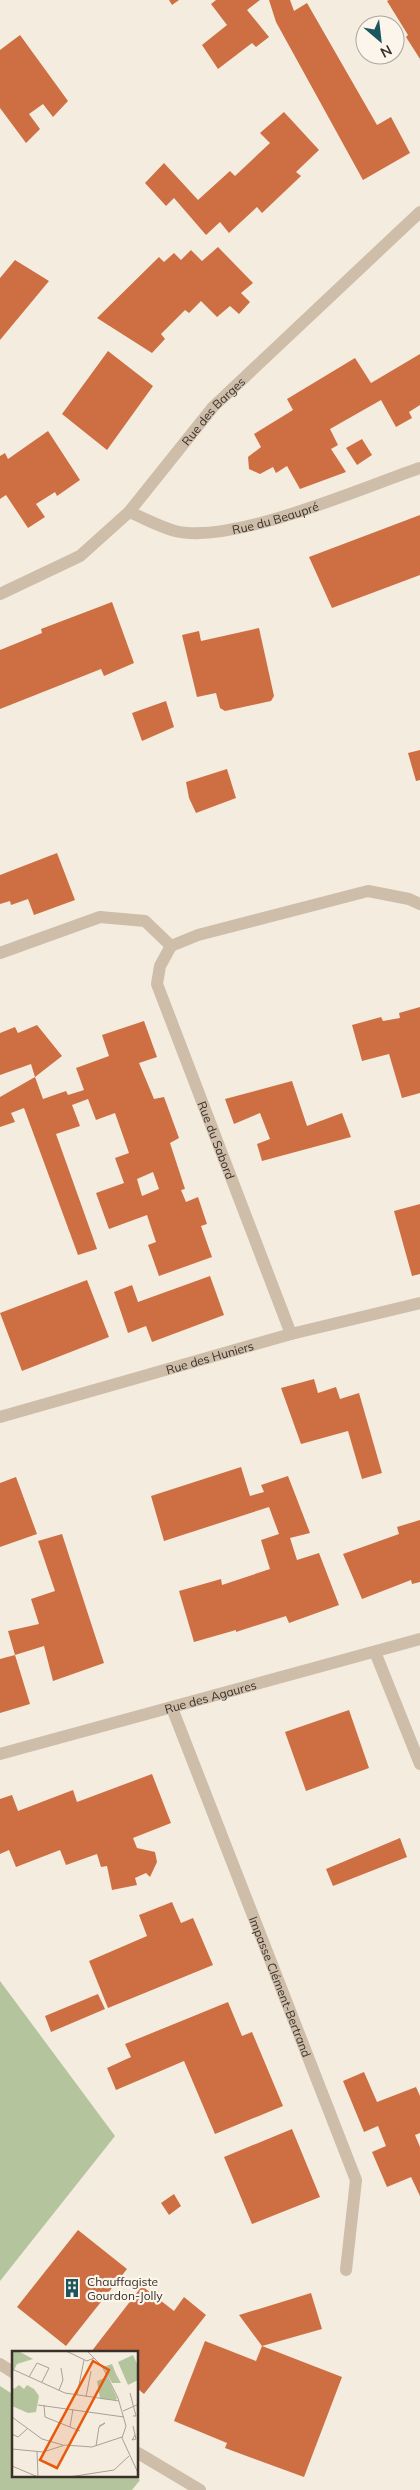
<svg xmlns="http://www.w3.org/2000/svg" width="420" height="2490" font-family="Mulish,sans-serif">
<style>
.green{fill:#b4c59d}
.building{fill:#ce6f43;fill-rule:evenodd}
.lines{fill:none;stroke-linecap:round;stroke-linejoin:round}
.minor{stroke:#cebda9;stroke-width:12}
.tertiary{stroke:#cebda9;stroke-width:12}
.labels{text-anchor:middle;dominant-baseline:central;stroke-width:4.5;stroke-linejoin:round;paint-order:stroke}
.street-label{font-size:12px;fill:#3a3029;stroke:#fbf5eb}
.poi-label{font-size:12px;fill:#3a3029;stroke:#fbf5eb;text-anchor:start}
.inset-road{fill:none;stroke:#aaa196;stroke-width:1}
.view{fill:#e8590c;fill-opacity:0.15;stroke:#e8590c;stroke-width:2.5}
.inset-edge{fill:none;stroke:#3a3029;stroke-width:2.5}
</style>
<rect width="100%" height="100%" fill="#f4ecde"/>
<!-- green -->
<path class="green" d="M0,1981L115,2136L0,2281Z
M0,2386L14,2395V2476H135L140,2480L132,2490H0Z"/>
<!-- building -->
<path class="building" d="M169,0H179L172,5Z
M216,0H260L247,10L269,37L256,47L252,43L218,69L202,45L227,25L211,4Z
M269,0H290L294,11L307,3L377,125L391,117L410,153L363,180L276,22Z
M389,0H420V59L406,37L408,35L387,1Z
M20,35L68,101L53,117L43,104L29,114L40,129L26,143L0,108V50Z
M284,112L319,150L296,172L301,176L262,213L257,207L229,233L220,222L206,235L174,198L166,206L145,183L164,163L198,200L230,171L235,176L270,143L260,133Z
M218,247L253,283L241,293L250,302L239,314L230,306L217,317L201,301L189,313L185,310L161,334L165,339L152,353L97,318L159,257L164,262L174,253L181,260L191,250L202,261Z
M15,260L49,281L0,340V278Z
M108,351L153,386L107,450L62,414Z
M420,354V405L409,412L412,418L396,427L381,400L330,429L338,445L331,449L346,472L300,489L287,466L276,473L273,467L260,474L249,469L248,457L261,447L254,434L293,410L287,399L355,358L371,383Z
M48,431L80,480L57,496L55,492L36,504L45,517L28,528L6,495L0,499V456L5,453L8,459Z
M362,439L372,455L357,465L346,448Z
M420,515V575L332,608L309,557Z
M112,602L134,663L104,676L101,669L0,709V650L42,633L41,629Z
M259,628L274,696L271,701L225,711L220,708L216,693L197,697L182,635L199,631L201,641Z
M166,701L174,727L142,741L132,713Z
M420,750V780L416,781L408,753Z
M227,769L236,798L196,813L189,798L186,782Z
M57,853L75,900L34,915L28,899L11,905L10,901L0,904V875Z
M420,1007V1093L402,1098L389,1054L362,1061L352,1025L381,1017L383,1021L400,1018L399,1013Z
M144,1021L157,1057L139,1063L154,1099L164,1097L179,1138L170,1143L185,1189L181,1190L186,1202L198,1197L207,1224L201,1226L212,1257L159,1276L148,1245L156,1242L147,1215L109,1229L96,1193L124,1183L115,1158L129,1153L115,1113L96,1120L88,1099L72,1105L80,1126L56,1134L97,1249L78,1255L24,1108L11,1113L15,1122L0,1127V1097L35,1077L43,1099L66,1091L68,1095L84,1090L76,1068L109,1056L102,1035ZM153,1172L159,1189L142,1196L137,1179Z
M37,1025L62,1056L35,1077L31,1064L0,1075V1033L15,1027L18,1033Z
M292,1081L307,1126L342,1113L351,1137L262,1161L257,1144L270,1139L260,1113L234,1124L225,1099Z
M420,1204V1274L412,1276L394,1211Z
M210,1276L224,1315L152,1342L146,1326L128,1333L114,1292L132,1285L138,1302Z
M87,1280L109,1337L22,1371L0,1313Z
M314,1379L318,1393L336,1387L340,1399L359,1393L382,1473L362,1479L348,1431L301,1444L281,1388Z
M241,1467L250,1496L264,1492L261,1485L288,1476L310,1533L290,1538L297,1560L319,1553L339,1605L289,1623L286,1616L236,1632V1630L194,1642L179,1591L221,1579L222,1585L270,1569L261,1540L279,1534L269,1507L164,1541L151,1496Z
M16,1477L37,1534L0,1547V1483Z
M420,1520V1582L412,1584L411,1580L362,1599L343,1554L399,1534L397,1527Z
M62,1534L104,1663L53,1681L44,1646L15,1655L8,1631L39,1624L31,1599L55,1591L38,1541Z
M15,1655L30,1704L0,1713V1659Z
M349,1710L369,1768L306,1791L285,1732Z
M152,1774L171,1823L133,1838L137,1848L155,1852L157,1862L150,1877L146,1873L135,1878L137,1885L112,1890L107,1866L101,1867L97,1854L66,1865L60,1850L16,1867L9,1850L0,1854V1799L12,1795L18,1811L73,1790L77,1802Z
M400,1838L407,1857L333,1886L326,1869Z
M172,1902L181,1923L193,1918L213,1965L108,2008L89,1961L147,1936L139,1915Z
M98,1994L105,2009L51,2032L45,2016Z
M228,2002L242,2036L252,2032L283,2106L215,2134L184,2061L116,2090L107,2068L131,2057L125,2044Z
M364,2072L377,2102L416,2087L420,2096V2133L415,2135L420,2147V2196L411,2177L387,2187L372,2152L386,2146L378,2126L364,2132L343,2081Z
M292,2129L320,2197L252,2224L224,2157Z
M174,2194L181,2206L169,2215L161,2203Z
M78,2230L127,2269L66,2346L17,2307Z
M142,2286L174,2311L184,2297L206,2315L144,2394L138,2389V2352H91Z
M311,2293L322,2329L262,2346L239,2315Z
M205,2341L256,2361L262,2346L342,2377L304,2477L225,2448L227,2443L174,2421Z"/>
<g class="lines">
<!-- minor -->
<g class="minor">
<path id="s1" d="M129,512C144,518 160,527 175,531C233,545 361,488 420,468"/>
<path id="s2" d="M0,594L80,556L129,512L213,407L420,212"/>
<path id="s3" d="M171,946L160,966L157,984L291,1334"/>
<path d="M0,953L100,917L145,921L171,946L198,935L368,891L409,899L420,904"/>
<path id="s4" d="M0,1417L291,1334L420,1303"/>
<path d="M375,1652L420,1764"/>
<path id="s5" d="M172,1708L356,2180L346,2270"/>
<path id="s6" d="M0,1754L420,1639"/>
</g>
<!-- tertiary -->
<path class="tertiary" d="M0,2364L14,2373
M138,2453L200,2490"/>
</g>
<!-- icons -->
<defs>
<g id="building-bare" transform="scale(1.5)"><path d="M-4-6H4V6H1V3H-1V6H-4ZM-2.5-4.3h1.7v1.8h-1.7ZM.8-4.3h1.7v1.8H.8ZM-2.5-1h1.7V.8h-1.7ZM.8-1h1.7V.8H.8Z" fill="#1b565f" stroke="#fbf5eb" stroke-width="2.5" paint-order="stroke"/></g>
</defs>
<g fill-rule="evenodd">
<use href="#building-bare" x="72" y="2288"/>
</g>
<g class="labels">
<!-- street labels -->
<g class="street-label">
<text stroke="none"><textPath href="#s2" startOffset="286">Rue des Barges</textPath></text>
<text stroke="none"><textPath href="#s1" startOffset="152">Rue du Beaupré</textPath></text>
<text stroke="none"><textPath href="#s3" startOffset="208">Rue du Sabord</textPath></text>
<text stroke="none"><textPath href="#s4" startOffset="218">Rue des Huniers</textPath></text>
<text stroke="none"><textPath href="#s6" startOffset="218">Rue des Agaures</textPath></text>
<text stroke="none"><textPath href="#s5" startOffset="299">Impasse Clément-Bertrand</textPath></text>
</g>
<!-- poi labels -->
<g class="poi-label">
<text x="87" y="2281">Chauffagiste<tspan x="87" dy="14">Gourdon-Jolly</tspan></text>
</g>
</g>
<!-- overview -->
<g transform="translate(12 2351)">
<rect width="126" height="126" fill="#f4ecde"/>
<path d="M0,0H6L21,8L5,13L0,23ZM121,4L126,15V29L116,34L106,11ZM100,13L104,23L109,32H100L91,16ZM95,26L105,47L104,49L88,48L85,30ZM0,34L2,38L7,34L12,38L15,34L22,38L27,45L24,61L16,62L0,55Z" fill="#b4c59d"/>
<path class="inset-road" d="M54,0L75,10L82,7M75,0L90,15L106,47L114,75L110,87L127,124M0,18L53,42L107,50M17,26L25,12L37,17L30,31M47,39L51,29L49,17M118,42L124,65H121M65,44L72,9M74,46L79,20M26,54L112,66M32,54L33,66L68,80M111,60L127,53M0,66L30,88L51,94M121,75L124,88L120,89L123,84M58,76L61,58M0,83L6,86L15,78M84,95L87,76L93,72L87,75M0,98L31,101L53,94L80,96L110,86M25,100L26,126M0,115L26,126M57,126L102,119L117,105"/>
<path class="view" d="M81,10L97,19L45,117L28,109Z"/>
<rect width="126" height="126" class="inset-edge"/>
</g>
<!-- north arrow -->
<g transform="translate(380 40) rotate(152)"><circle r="24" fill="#fbf5eb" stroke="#aea69d"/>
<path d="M0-4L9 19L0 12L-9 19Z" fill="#1b565f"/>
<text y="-8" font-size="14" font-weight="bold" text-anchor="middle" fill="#3a3029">N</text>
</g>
</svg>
